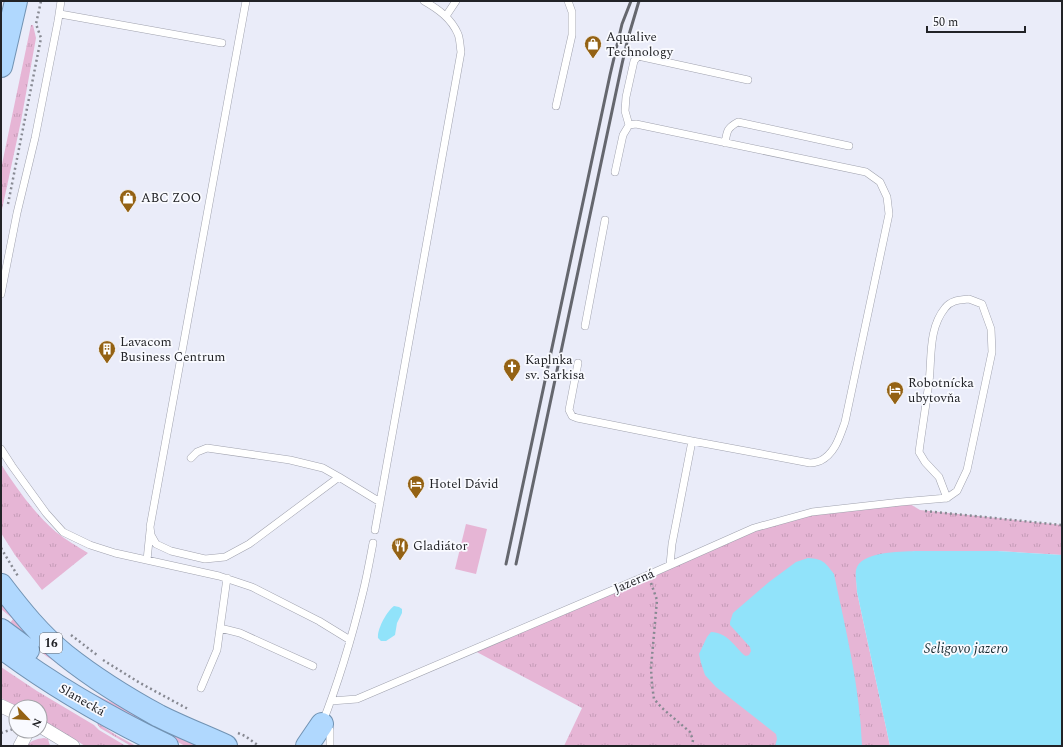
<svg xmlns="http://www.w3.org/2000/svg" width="1063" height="747" font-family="Spectral,serif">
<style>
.grass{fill:url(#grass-tufts)}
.garden{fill:#e6b5d5}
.water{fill:#91e3fa}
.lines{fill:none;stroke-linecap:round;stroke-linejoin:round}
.service-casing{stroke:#a0a2ae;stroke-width:8}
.minor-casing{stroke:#a0a2ae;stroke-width:14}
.trunk-casing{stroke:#7293b3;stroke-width:24}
.path{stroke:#878992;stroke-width:2.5;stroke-dasharray:2 3;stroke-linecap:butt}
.service{stroke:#fff;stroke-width:7}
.minor{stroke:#fff;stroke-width:13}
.trunk{stroke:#b0d8fe;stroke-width:22}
.rail{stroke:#65676e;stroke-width:3}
.labels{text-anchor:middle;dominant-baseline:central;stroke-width:3.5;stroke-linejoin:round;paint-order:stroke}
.shield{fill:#f9faff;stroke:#626468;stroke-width:1}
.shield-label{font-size:12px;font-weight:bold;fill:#222327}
.poi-label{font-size:13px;fill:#222327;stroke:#f9faff;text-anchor:start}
.street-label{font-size:13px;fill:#222327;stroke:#f9faff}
.water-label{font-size:14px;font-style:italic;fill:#192d33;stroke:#f9faff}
</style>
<defs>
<pattern id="grass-tufts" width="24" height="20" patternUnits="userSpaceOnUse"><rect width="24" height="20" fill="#e6b5d5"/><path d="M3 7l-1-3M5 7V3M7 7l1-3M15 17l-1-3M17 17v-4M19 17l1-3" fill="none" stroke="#c59bb7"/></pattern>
</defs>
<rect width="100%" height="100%" fill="#eaecf9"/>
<!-- grass -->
<path class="grass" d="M31,25H33L36,38L21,121L1,214V169Z
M1,464C16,488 35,514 56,532C66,540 77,546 88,553L42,590L15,555L1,533Z
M905,501L920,510L1062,525V555L997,551H915L856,570L857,592L890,746H564L582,708L473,650L754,528L809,513Z
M1,600L59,661L57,663L46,656L10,623L13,619L1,609Z
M1,667L37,691L94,725L99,730L126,746H85L74,739L40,720V707H17L1,698Z
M76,686L207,746H185Z
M96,722L116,735L136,746H131L100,728Z
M44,738L48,739L50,746H27C32,740 36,739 44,738Z"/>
<!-- garden -->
<path class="garden" d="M466,524L487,529L476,574L455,569Z"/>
<!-- water -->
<path class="water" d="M915,551H997L1062,555V746H890L857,592C857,585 855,577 856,570C860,551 900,552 915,551Z
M808,558C823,559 825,562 834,574C846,631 860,688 862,746H775L777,739L776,734L716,687L705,675L701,663L699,654L707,637L711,632C727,633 733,644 744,655L746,656L749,655L751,651L750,647L730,625V622L733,613L769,582L796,562Z
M394,606L399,607L402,609V613L397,623L395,635L386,641H381L378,638C377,629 387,611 394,606Z"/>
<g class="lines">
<!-- service casing -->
<g class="service-casing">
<path id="service" d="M246,1L150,527L151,535L156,544L171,551L205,559L225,557L249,544L339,477L380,502
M60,14L222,43
M446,16L456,1
M556,106L572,35V12L568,1
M629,125L625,111L626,97L634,61L638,56L748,80
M725,143C727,131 727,128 738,122L849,146
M615,172L623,135L629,125L636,124L866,172L880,182L887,197L889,214L845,422C840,436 835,454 820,461C817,462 813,463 810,463L692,441L672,544L670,565
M1,294L17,213L35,138L58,21L61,1
M969,299L982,304L991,329L992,352L967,470L957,491L947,498L939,477L925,462L919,452C922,429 926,405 929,382C932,358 928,329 945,308C951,300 960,300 969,299Z
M585,326L605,220
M578,363L569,410L572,416L577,418L692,441
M1,449L12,466L46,513L63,532L90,545L115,553L219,576L252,587L319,621L350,640
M191,458L197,452L207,448L290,460L323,468L339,477
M375,530L461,52C460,46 460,39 458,34C451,18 438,9 424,1
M147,560L150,531
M220,628L240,633L313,666
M201,688L217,650L227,578
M331,701L357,699L648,575L754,528L812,512L901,502L947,498
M330,746V730L322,724C339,681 352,637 363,592C367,576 370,559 373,543"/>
</g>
<!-- minor casing -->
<g class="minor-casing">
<path id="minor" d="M1,706L16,713
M40,726L73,746
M20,746L28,731"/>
</g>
<!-- trunk casing -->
<g class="trunk-casing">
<path id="trunk" d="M1,66L16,1
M1,585C20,610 40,635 65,655C94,678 126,698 159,716C181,727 204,736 226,746
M1,630L28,650
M1,647C53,686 109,718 167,746
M307,746L322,724"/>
</g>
<!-- path -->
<path class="path" d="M8,204L41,38L36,24L41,1
M925,511L1062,525
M1,548L19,578
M651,583L657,600L651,668L652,685L654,699L662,708L690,732L693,740L692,746
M71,635L97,655
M103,660L140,683L188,709
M1,733L16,728
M238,733L245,736L259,746"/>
<!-- service -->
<use href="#service" class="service"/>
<!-- minor -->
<use href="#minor" class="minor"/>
<!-- trunk -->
<use href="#trunk" class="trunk"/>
<!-- rail -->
<path class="rail" d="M506,564L610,75L622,24L631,1
M516,564L622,64L628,38L639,1"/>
</g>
<!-- icons -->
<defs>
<g id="shop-pin" transform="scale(0.9)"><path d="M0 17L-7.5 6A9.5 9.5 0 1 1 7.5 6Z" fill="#946214" stroke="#f9faff"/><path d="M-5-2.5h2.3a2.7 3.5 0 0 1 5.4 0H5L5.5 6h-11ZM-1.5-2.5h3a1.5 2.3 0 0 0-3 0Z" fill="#fff"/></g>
<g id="building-pin" transform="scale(0.9)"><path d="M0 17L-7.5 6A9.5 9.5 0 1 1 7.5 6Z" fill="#946214" stroke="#f9faff"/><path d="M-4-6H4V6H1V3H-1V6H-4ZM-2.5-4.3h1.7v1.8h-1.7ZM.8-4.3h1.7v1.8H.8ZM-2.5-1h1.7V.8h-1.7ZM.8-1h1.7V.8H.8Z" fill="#fff"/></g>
<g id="church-pin" transform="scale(0.9)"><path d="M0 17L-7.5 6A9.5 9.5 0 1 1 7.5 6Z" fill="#946214" stroke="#f9faff"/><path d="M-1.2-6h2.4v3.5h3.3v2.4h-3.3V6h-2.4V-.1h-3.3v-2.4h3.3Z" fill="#fff"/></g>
<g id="hotel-pin" transform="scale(0.9)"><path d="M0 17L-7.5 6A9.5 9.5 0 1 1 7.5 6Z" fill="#946214" stroke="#f9faff"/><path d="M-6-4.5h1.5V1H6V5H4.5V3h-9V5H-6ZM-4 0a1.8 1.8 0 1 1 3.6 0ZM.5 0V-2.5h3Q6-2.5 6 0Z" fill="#fff"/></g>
<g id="restaurant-pin" transform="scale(0.9)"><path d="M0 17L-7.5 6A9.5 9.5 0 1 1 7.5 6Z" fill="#946214" stroke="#f9faff"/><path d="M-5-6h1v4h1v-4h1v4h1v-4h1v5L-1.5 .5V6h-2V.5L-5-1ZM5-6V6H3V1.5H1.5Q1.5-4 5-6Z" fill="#fff"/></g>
</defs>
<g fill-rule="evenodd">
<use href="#shop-pin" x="593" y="44"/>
<use href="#shop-pin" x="128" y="198"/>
<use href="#building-pin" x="107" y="349"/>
<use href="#church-pin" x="512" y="367"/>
<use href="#hotel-pin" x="895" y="390"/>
<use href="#hotel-pin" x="416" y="484"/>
<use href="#restaurant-pin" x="400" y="546"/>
</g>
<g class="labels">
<!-- shield labels -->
<rect class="shield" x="40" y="633" width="22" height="20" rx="3"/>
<g class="shield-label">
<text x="51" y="643">16</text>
</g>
<!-- poi labels -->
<g class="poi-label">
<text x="606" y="37">Aqualive<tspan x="606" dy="15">Technology</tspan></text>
<text x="141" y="198">ABC ZOO</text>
<text x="120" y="342">Lavacom<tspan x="120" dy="15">Business Centrum</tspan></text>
<text x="525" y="360">Kaplnka<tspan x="525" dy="15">sv. Sarkisa</tspan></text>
<text x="908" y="383">Robotnícka<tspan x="908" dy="15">ubytovňa</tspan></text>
<text x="429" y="484">Hotel Dávid</text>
<text x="413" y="546">Gladiátor</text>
</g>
<!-- street labels -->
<g class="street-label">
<text transform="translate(634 581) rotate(-23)">Jazerná</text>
<text transform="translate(82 700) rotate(30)">Slanecká</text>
</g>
<!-- water labels -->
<g class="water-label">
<text x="966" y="648">Seligovo jazero</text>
</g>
</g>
<!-- border -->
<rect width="1063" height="747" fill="none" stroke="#222327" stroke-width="4"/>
<!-- north arrow -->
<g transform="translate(28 719) rotate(115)"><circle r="19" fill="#f9faff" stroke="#a3a4a9"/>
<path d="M0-3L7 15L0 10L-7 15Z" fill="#946214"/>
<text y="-6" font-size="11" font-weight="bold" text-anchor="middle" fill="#222327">N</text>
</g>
<!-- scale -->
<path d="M927 26v6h98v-6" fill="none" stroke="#222327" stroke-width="2"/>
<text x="933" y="26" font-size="12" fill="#222327" stroke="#f9faff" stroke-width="3" paint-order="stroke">50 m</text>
</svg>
